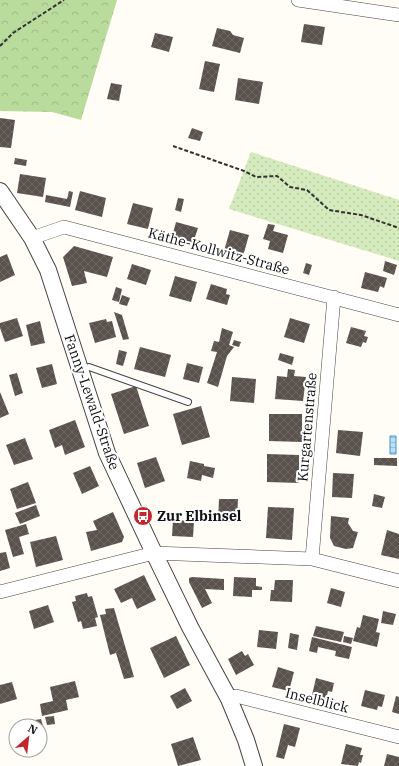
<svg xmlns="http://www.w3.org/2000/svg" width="399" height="766" font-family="'IBM Plex Serif',serif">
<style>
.grass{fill:url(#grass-dots)}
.forest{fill:url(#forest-crowns)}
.water{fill:url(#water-rules);stroke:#3f96cf}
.building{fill:url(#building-cross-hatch)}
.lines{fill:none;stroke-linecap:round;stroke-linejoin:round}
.service-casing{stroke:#444;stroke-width:8}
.minor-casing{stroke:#444;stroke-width:14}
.tertiary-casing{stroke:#444;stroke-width:18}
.path{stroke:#333;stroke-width:2;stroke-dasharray:4 2;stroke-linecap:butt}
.service{stroke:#fff;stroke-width:6}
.minor{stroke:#fff;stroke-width:13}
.tertiary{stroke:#fff;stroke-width:16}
.labels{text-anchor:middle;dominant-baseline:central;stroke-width:4;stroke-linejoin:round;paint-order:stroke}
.street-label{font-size:14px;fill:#111;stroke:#fff}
.poi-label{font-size:14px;font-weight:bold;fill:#111;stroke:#fff;text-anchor:start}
</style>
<defs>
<pattern id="grass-dots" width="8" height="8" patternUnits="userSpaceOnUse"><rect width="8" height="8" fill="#d5ebbd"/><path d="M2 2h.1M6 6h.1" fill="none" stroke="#b6c8a1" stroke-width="1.8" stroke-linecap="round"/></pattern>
<pattern id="forest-crowns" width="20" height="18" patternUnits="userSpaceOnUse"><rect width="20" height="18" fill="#b9dc9c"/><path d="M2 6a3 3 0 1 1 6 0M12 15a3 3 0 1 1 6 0" fill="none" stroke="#9ebc85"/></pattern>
<pattern id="water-rules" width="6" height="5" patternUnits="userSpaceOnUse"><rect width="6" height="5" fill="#b9e0f7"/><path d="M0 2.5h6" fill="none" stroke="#9ebfd3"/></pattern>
<pattern id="building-cross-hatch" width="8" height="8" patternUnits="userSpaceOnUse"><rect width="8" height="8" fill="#5a524d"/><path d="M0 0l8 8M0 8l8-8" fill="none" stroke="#6d6662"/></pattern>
</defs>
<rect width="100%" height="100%" fill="#fffdf5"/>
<!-- grass -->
<path class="grass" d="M251,152L399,200V261L229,209Z"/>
<!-- forest -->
<path class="forest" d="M0,0H117L81,120L52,112L0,111Z"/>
<!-- water -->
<path class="water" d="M390,436H396V454H390Z"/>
<!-- building -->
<path class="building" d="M304,24L325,27L322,45L301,42Z
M217,28L230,31L233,35L244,38L240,53L212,46Z
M155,33L173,37L169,52L151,47Z
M205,61L220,64L214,92L199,89Z
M238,78L263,82L259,104L235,100Z
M111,83L122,85L119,101L107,99Z
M0,118L15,120L11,148L0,147Z
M192,128L203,132L200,141L188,138Z
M15,158L27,160L26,166L14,164Z
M20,174L46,178L43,197L17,193Z
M69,191L73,192L70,207L45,202L46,195L67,199Z
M80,191L106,198L102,217L75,210Z
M178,198L184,199L181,212L175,210Z
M133,203L153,208L148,229L127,224Z
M176,222L198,228L193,243L172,237Z
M268,224L275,225L273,231L288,235L283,253L268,249L270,241L263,239Z
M230,230L249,235L243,256L224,251Z
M74,246L113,257L107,277L84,271L87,283L72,286L63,257Z
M7,254L15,275L0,282V257Z
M385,261L397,265L394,275L383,271Z
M306,263L312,265L309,275L303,273Z
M132,264L151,270L146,285L127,279Z
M365,272L387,278L384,288L380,286L378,292L361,288Z
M175,276L197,282L191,302L169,296Z
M211,284L227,289L226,294L230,295L227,305L206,299Z
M116,287L122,289L119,302L112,300Z
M122,295L130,298L127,306L119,304Z
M114,312L122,315L129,339L123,340Z
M17,318L23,336L5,342L0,328V323Z
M290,318L310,324L304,343L284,337Z
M106,319L107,322L112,321L116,337L95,343L89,323Z
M40,321L45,343L31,346L26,325Z
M351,327L366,331L364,336L368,337L366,343L363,342L361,347L346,343Z
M222,328L233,332L229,345L234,347L227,356L218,387L207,383L217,352L211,351L214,341L219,342Z
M234,340L241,342L239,347L232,345Z
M140,347L171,355L165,377L134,369Z
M119,350L127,352L123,366L116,364Z
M280,353L294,357L292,365L278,360Z
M187,363L203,367L199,383L183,379Z
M52,364L57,384L42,388L36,368Z
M288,369L295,370L294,376L306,377L303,401L275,399L277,376L287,377Z
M17,373L23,393L15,396L9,375Z
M232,377L256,379L254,403L230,401Z
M136,386L149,426L124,434L111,394Z
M0,392L9,414L0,418Z
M201,406L210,437L182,445L173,414Z
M269,414H302V442L269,441Z
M75,420L85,447L65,455L62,445L55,448L49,430Z
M338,430L363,432L360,456L336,453Z
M25,438L33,459L14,465L6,445Z
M267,454L299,455V483L267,482Z
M156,457L165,481L145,488L137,463Z
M374,458H397V466L374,465Z
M190,461L204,464V466L215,468L213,478L202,475L201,481L187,478Z
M90,466L99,486L82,494L73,473Z
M333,473L354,474L352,498L332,497Z
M28,482L36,503L17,509L10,489Z
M374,494L385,497L382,508L372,506Z
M219,499H238L237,522L218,521Z
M36,505L40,516L20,524L15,513Z
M268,507L294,508L292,540L266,538Z
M113,512L124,537L122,542L91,551L86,532L97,530L93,521Z
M331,516L349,518L348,523L353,531L358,532L353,548L346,549L334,546L330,538Z
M173,520L194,521L193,537L172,536Z
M26,524L29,534L19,537L24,554L13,557L5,530Z
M387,530L399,534V559L381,555Z
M56,536L63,560L36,567L30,542Z
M6,552L10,568L0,571V553Z
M144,575L156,600L137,609L132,598L121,603L114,589Z
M192,577L224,579V590L205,589L212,603L202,608L189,582V578Z
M234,577L256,578V586L262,587V590H252V597L233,596Z
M275,580H293L292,602L270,601L271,590H274Z
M331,588L345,592L341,607L327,603Z
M87,593L88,597L92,596L98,617L95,618L97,626L83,629L81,621L78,622L72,602L76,601L75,596Z
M48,605L54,622L34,629L29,611Z
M114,608L134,677L124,679L116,653L110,655L100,615L106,614L105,609Z
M383,611L396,614L393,625L381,623Z
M363,615L379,619L376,632L380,633L377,647L353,641L357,627L360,628Z
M316,626L344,632L341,642L313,636Z
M259,630L278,632L276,649L257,647Z
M290,633L299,635L297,650L288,648Z
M176,636L190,665L164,678L150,648Z
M344,636L353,638L351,644L343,642Z
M312,637L352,647L349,659L335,656L336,651L318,647L317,653L309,651Z
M242,651L245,656L248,654L254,665L236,675L228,659Z
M278,667L294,672L289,691L272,687Z
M316,678L334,683L332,692L328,691L326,699L312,695Z
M75,681L79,697L66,700L68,710L42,716L40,704L53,701L50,687Z
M12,682L17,699L0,704V685Z
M185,688L192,701L177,709L170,696Z
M365,690L385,695L382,707L378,706L377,710L361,706Z
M396,696L399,697V714L392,712Z
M54,716L55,724L47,725L45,717Z
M41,719L46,737L40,738V726H36L35,720Z
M284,724L300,728L295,747L288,745L284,759L276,757Z
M193,737L201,760L178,766L171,744Z
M346,744L362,748L360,755H363L361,763L359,762L358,766L341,764Z
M387,754L399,757V766H384Z"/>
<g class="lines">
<!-- service casing -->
<g class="service-casing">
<path id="service" d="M80,370L89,367L188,402"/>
</g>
<!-- minor casing -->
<g class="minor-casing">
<path id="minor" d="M298,0L399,15
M32,238L64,227L399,315
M312,559L334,297
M0,592L154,553L312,559L399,581
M229,699L236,696L399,737"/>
</g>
<!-- tertiary casing -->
<g class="tertiary-casing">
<path id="tertiary" d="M0,191L32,238L48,270L107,453L154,553L190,627L229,699L246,740L254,766"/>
</g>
<!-- path -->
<path class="path" d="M0,46L13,33L64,0
M173,146L244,171L256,177L277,176L290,187L307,190L329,210L361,215L399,228"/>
<!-- service -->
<use href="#service" class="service"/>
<!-- minor -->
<use href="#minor" class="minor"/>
<!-- tertiary -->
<use href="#tertiary" class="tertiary"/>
</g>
<!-- icons -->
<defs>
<g id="bus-disc" transform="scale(1)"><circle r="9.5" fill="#c4262e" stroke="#fff"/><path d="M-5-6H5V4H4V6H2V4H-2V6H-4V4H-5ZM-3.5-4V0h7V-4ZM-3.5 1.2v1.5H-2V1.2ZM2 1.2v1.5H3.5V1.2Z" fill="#fff"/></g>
</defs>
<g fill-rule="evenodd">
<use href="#bus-disc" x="143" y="516"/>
</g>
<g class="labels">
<!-- street labels -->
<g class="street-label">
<text transform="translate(219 251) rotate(15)">Käthe-Kollwitz-Straße</text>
<text transform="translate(92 402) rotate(71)">Fanny-Lewald-Straße</text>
<text transform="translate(307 427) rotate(-85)">Kurgartenstraße</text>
<text transform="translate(317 700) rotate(14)">Inselblick</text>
</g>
<!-- poi labels -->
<g class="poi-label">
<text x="157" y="516">Zur Elbinsel</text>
</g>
</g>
<!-- north arrow -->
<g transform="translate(28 738) rotate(28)"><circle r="19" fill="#ffffff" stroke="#a0a0a0"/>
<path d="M0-3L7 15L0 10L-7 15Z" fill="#c4262e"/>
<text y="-6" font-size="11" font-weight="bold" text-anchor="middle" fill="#111111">N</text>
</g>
</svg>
